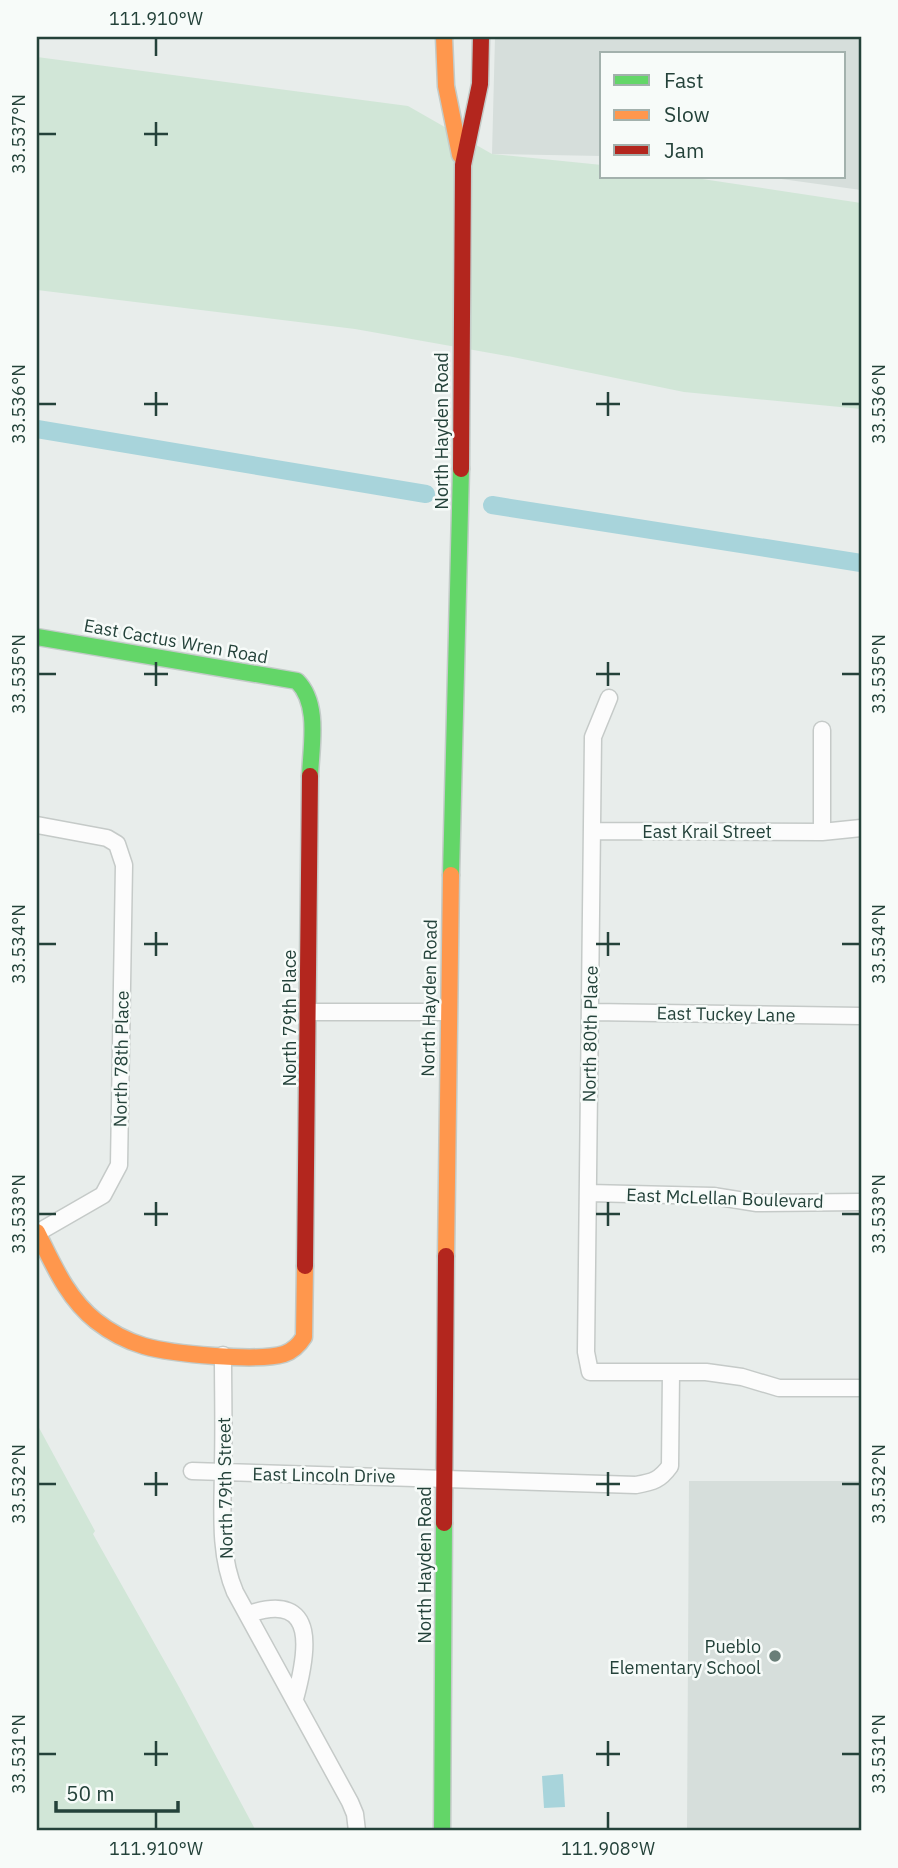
<svg xmlns="http://www.w3.org/2000/svg" width="898" height="1868" font-family="'IBM Plex Sans',sans-serif">
<style>
.built{fill:#d6dedb}
.green{fill:#d1e6d7}
.water{fill:#a8d4db}
.lines{fill:none;stroke-linecap:round;stroke-linejoin:round}
.canal{stroke:#a8d4db;stroke-width:18}
.street-casing{stroke:#c5cac8;stroke-width:19}
.fast-casing{stroke:#c3cbc8;stroke-width:19}
.slow-casing{stroke:#c3cbc8;stroke-width:19}
.jam-casing{stroke:#c3cbc8;stroke-width:19}
.street{stroke:#fcfcfc;stroke-width:16}
.fast{stroke:#63d668;stroke-width:16}
.slow{stroke:#ff974d;stroke-width:16}
.jam{stroke:#b3261e;stroke-width:16}
.ticks{fill:none;stroke:#24423a;stroke-width:2.5}
.poi-dot{fill:#697e78;stroke:#f7fbf9;stroke-width:2.5}
.labels{text-anchor:middle;dominant-baseline:central;stroke-width:5;stroke-linejoin:round;paint-order:stroke}
.street-label{font-size:18px;fill:#24423a;stroke:#f7fbf9}
.poi-label{font-size:18px;fill:#24423a;stroke:#f7fbf9;text-anchor:end}
.neatline{fill:none;stroke:#24423a;stroke-width:2.5}
.ticks-label{font-size:18px;text-anchor:middle;fill:#24423a}
</style>
<rect width="100%" height="100%" fill="#e8edeb"/>
<!-- built -->
<path class="built" d="M495,37H861V190L767,177H844V54H602V156L492,154Z
M689,1481H861V1831H687Z"/>
<!-- green -->
<path class="green" d="M37,57L408,106L492,154L602,165V177H689L861,203V409L684,392L513,357L355,329L37,290Z
M37,1424L95,1531L93,1534L179,1687L256,1831H37Z"/>
<!-- water -->
<path class="water" d="M563,1774L565,1807L544,1808L542,1776Z"/>
<g class="lines">
<!-- canal -->
<path class="canal" d="M37,429L426,494
M492,505L861,563"/>
<!-- street casing -->
<g class="street-casing">
<path id="street" d="M609,698L593,737L586,1352L590,1372H706L742,1377L779,1388H861
M37,825L107,838L117,844L124,865L119,1165L103,1195L37,1233
M592,831L822,832L861,828
M822,832V730
M308,1012H448
M591,1012L861,1016
M589,1193L713,1196L757,1203L861,1202
M223,1355C223,1391 224,1428 223,1464C223,1507 218,1552 235,1592L350,1802L355,1814L357,1831
M192,1471L636,1485C653,1482 660,1480 670,1466L671,1373
M249,1614C320,1590 307,1655 295,1699"/>
</g>
<!-- fast casing -->
<g class="fast-casing">
<path id="fast" d="M37,637L297,681C320,704 311,746 310,776
M451,875L461,469
M442,1831L444,1523"/>
</g>
<!-- slow casing -->
<g class="slow-casing">
<path id="slow" d="M444,37L446,86L460,155
M37,1232C53,1264 67,1298 96,1321C110,1332 127,1341 144,1346C172,1354 257,1362 284,1354C293,1351 299,1345 304,1337L305,1266
M446,1256L451,875"/>
</g>
<!-- jam casing -->
<g class="jam-casing">
<path id="jam" d="M461,469L463,165L480,84L481,37
M305,1266L310,776
M444,1523L446,1256"/>
</g>
<!-- street -->
<use href="#street" class="street"/>
<!-- fast -->
<use href="#fast" class="fast"/>
<!-- slow -->
<use href="#slow" class="slow"/>
<!-- jam -->
<use href="#jam" class="jam"/>
</g>
<!-- ticks -->
<path class="ticks" d="M156,38V56M156,122V146M38,134H56M144,134H168M156,392V416M608,392V416M38,404H56M144,404H168M596,404H620M842,404H860M156,662V686M608,662V686M38,674H56M144,674H168M596,674H620M842,674H860M156,932V956M608,932V956M38,944H56M144,944H168M596,944H620M842,944H860M156,1202V1226M608,1202V1226M38,1214H56M144,1214H168M596,1214H620M842,1214H860M156,1472V1496M608,1472V1496M38,1484H56M144,1484H168M596,1484H620M842,1484H860M156,1741V1766M608,1741V1766M38,1754H56M144,1754H168M596,1754H620M842,1754H860M156,1812V1829M608,1812V1829"/>
<!-- markers -->
<circle class="poi-dot" cx="775" cy="1656" r="7"/>
<g class="labels">
<!-- street labels -->
<g class="street-label">
<text transform="translate(441 431) rotate(-90)">North Hayden Road</text>
<text transform="translate(176 641) rotate(10)">East Cactus Wren Road</text>
<text x="707" y="831">East Krail Street</text>
<text transform="translate(429 998) rotate(-89)">North Hayden Road</text>
<text transform="translate(726 1014) rotate(1)">East Tuckey Lane</text>
<text transform="translate(289 1018) rotate(-90)">North 79th Place</text>
<text transform="translate(590 1034) rotate(-89)">North 80th Place</text>
<text transform="translate(121 1059) rotate(-89)">North 78th Place</text>
<text transform="translate(725 1198) rotate(2)">East McLellan Boulevard</text>
<text transform="translate(324 1475) rotate(1)">East Lincoln Drive</text>
<text transform="translate(225 1488) rotate(-91)">North 79th Street</text>
<text transform="translate(424 1565) rotate(-90)">North Hayden Road</text>
</g>
<!-- poi labels -->
<g class="poi-label">
<text x="761" y="1646">Pueblo<tspan x="761" dy="21">Elementary School</tspan></text>
</g>
</g>
<!-- border -->
<rect width="898" height="1868" fill="none" stroke="#f7fbf9" stroke-width="77"/>
<!-- legend -->
<rect x="600" y="52" width="245" height="126" fill="#f7fbf9" stroke="#a3b1ad" stroke-width="2"/>
<rect x="614" y="75" width="35" height="10" fill="#63d668" stroke="#a3b1ad" stroke-width="2"/>
<text x="664" y="88" font-size="21" fill="#24423a">Fast</text>
<rect x="614" y="110" width="35" height="10" fill="#ff974d" stroke="#a3b1ad" stroke-width="2"/>
<text x="664" y="122" font-size="21" fill="#24423a">Slow</text>
<rect x="614" y="145" width="35" height="10" fill="#b3261e" stroke="#a3b1ad" stroke-width="2"/>
<text x="664" y="158" font-size="21" fill="#24423a">Jam</text>
<!-- scale -->
<path d="M56 1801v10h122v-10" fill="none" stroke="#24423a" stroke-width="3.5"/>
<text x="66" y="1801" font-size="21" fill="#24423a" stroke="#f7fbf9" stroke-width="5" paint-order="stroke">50 m</text>
<rect x="38" y="38" width="822" height="1791" class="neatline"/>
<g class="ticks-label">
<text x="156" y="25">111.910°W</text>
<text transform="translate(19 134) rotate(-90)" y="6">33.537°N</text>
<text transform="translate(19 404) rotate(-90)" y="6">33.536°N</text>
<text transform="translate(879 404) rotate(-90)" y="6">33.536°N</text>
<text transform="translate(19 674) rotate(-90)" y="6">33.535°N</text>
<text transform="translate(879 674) rotate(-90)" y="6">33.535°N</text>
<text transform="translate(19 944) rotate(-90)" y="6">33.534°N</text>
<text transform="translate(879 944) rotate(-90)" y="6">33.534°N</text>
<text transform="translate(19 1214) rotate(-90)" y="6">33.533°N</text>
<text transform="translate(879 1214) rotate(-90)" y="6">33.533°N</text>
<text transform="translate(19 1484) rotate(-90)" y="6">33.532°N</text>
<text transform="translate(879 1484) rotate(-90)" y="6">33.532°N</text>
<text transform="translate(19 1754) rotate(-90)" y="6">33.531°N</text>
<text transform="translate(879 1754) rotate(-90)" y="6">33.531°N</text>
<text x="156" y="1855">111.910°W</text>
<text x="608" y="1855">111.908°W</text>
</g>
</svg>
